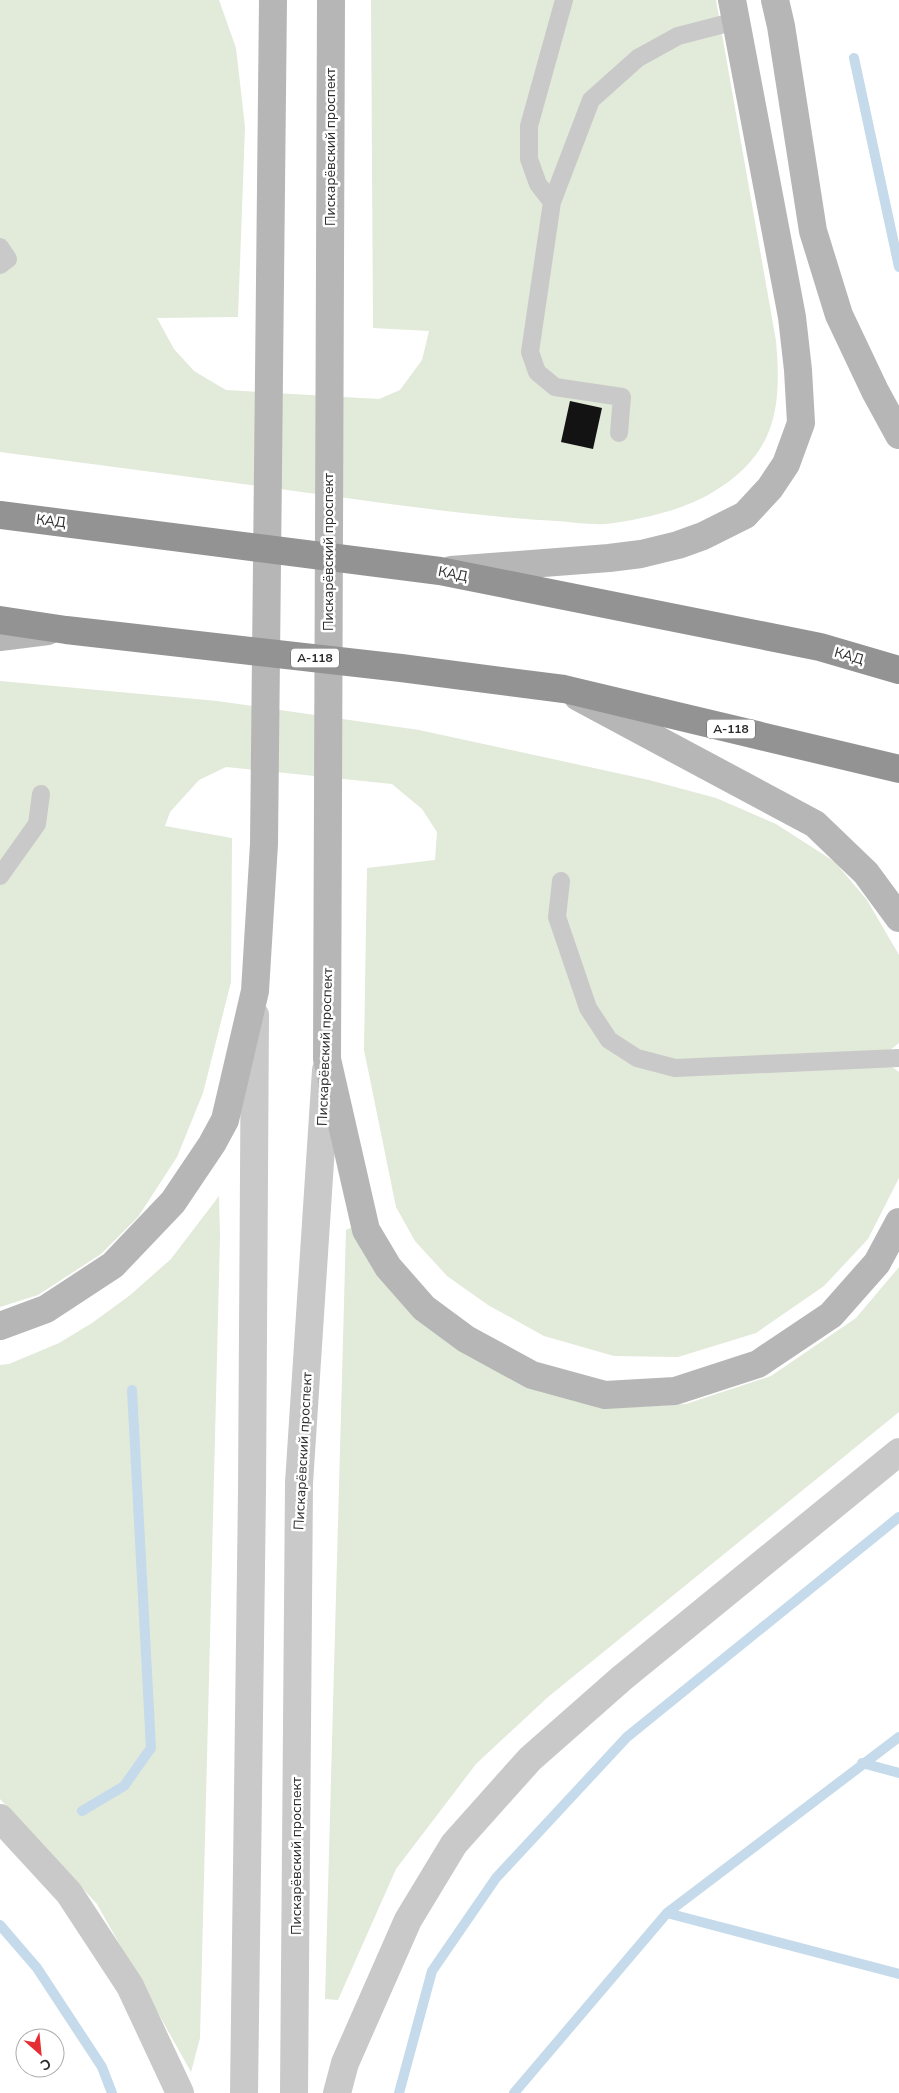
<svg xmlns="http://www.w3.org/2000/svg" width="899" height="2093" font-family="'Nunito Sans',sans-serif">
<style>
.green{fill:#e2eada}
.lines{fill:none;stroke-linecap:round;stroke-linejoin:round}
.stream{stroke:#c5daea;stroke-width:10}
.building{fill:#131313}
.service{stroke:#c9c9c9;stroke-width:18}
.tertiary{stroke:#c9c9c9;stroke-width:28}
.secondary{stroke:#b6b6b6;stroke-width:28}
.motorway{stroke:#939393;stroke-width:28}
.labels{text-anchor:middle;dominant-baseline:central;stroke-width:5;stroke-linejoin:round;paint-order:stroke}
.shield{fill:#fff;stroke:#6b6b6b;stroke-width:1}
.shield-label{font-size:12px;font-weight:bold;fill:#2c2c2c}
.street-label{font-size:14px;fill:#2c2c2c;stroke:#fff}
</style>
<rect width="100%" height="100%" fill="#fff"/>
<!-- green -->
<path class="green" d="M0,0H219L236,48L245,127L238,317L157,318L174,349L194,371L226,390L379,399L400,390L422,360L429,331L373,328L371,0H716L776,341C782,408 776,454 713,492C684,510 640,520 606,524C590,525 572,522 556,521C500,518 445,511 390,504C260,486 130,469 0,452Z
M0,681L217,701L419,730L649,780L716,798L776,824L835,862L867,900L899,955V1043L880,1058L899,1072V1178L868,1239L824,1286L756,1333L678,1357L614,1356L544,1336L488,1305L447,1276L415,1241L396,1207L364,1050L367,868L435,860L437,832L422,809L392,784L226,767L199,780L170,812L165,826L232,838L231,982L203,1093L177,1157L138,1217L101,1254L38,1295L0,1307Z
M219,1196L220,1237L200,2038L191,2072L97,1904L0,1799V1365L9,1364L59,1343L92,1323L129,1296L171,1259Z
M355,1226L379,1266L538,1387L614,1408L686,1404L771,1376L856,1318L899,1267V1412L548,1697L476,1764L396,1869L338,2000L325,1999L346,1230Z"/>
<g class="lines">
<!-- stream -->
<path class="stream" d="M854,58L899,267
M862,1763L899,1773
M82,1811L124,1786L151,1748L132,1390
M667,1913L899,1974
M0,1925L37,1968L102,2067L112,2093
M399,2093L432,1971L496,1878L627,1737L899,1517
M514,2093L667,1913L899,1737"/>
</g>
<!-- building -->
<path class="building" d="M570,401L602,408L593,449L561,442Z"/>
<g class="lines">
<!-- service -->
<path class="service" d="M552,202L538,184L529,159V126L564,0
M0,247L8,259L0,265
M619,433L622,397L555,387L537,372L530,352L552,202L591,100L638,58L678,36L736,21
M0,876L37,824L41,794
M561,881L557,917L588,1008L609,1040L637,1058L675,1068L899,1058"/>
<!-- tertiary -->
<path class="tertiary" d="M0,1818L69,1893L130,1986L180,2093
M244,2093L252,1492L255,1015
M294,2093L299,1483L326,1070
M337,2093L345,2063L408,1920L454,1844L530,1759L622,1678L899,1452"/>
<!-- secondary -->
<path class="secondary" d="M331,0L327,1059L366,1230L388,1267L424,1308L466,1339L532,1375L605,1395L675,1391L758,1364L831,1315L877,1263L899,1222
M775,0L781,26L813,231L839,315L875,391L899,435
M451,570L609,558L641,554L678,545L703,536L745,515L770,488L786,464L801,423L798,370L792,317L732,0
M0,637L48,631
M578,697L815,824L866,873L899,918
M0,1326L46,1309L113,1265L173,1202L212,1144L225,1120L255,991L264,844L273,0"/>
<!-- motorway -->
<path class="motorway" d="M0,515L440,571L820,647L899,670
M0,620L66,630L401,668L564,689L899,769"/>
</g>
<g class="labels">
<!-- shield labels -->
<g class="shield">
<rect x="291" y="648.5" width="48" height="19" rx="4"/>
<rect x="707" y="719.5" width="48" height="19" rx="4"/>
</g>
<g class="shield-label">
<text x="315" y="658">А-118</text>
<text x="731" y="729">А-118</text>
</g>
<!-- street labels -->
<g class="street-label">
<text transform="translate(330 147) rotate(-90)">Пискарёвский проспект</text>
<text transform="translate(51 521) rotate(7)">КАД</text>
<text transform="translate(328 552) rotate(-90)">Пискарёвский проспект</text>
<text transform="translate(453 574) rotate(11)">КАД</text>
<text transform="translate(849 656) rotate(16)">КАД</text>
<text transform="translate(325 1047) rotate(-88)">Пискарёвский проспект</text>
<text transform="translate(303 1451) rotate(-87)">Пискарёвский проспект</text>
<text transform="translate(296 1856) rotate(-90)">Пискарёвский проспект</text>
</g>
</g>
<!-- north arrow -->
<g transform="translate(40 2053) rotate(153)"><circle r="24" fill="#ffffff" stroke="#ababab"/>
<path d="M0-4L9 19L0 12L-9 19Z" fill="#e42e33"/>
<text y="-8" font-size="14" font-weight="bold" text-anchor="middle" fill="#2c2c2c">С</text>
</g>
</svg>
